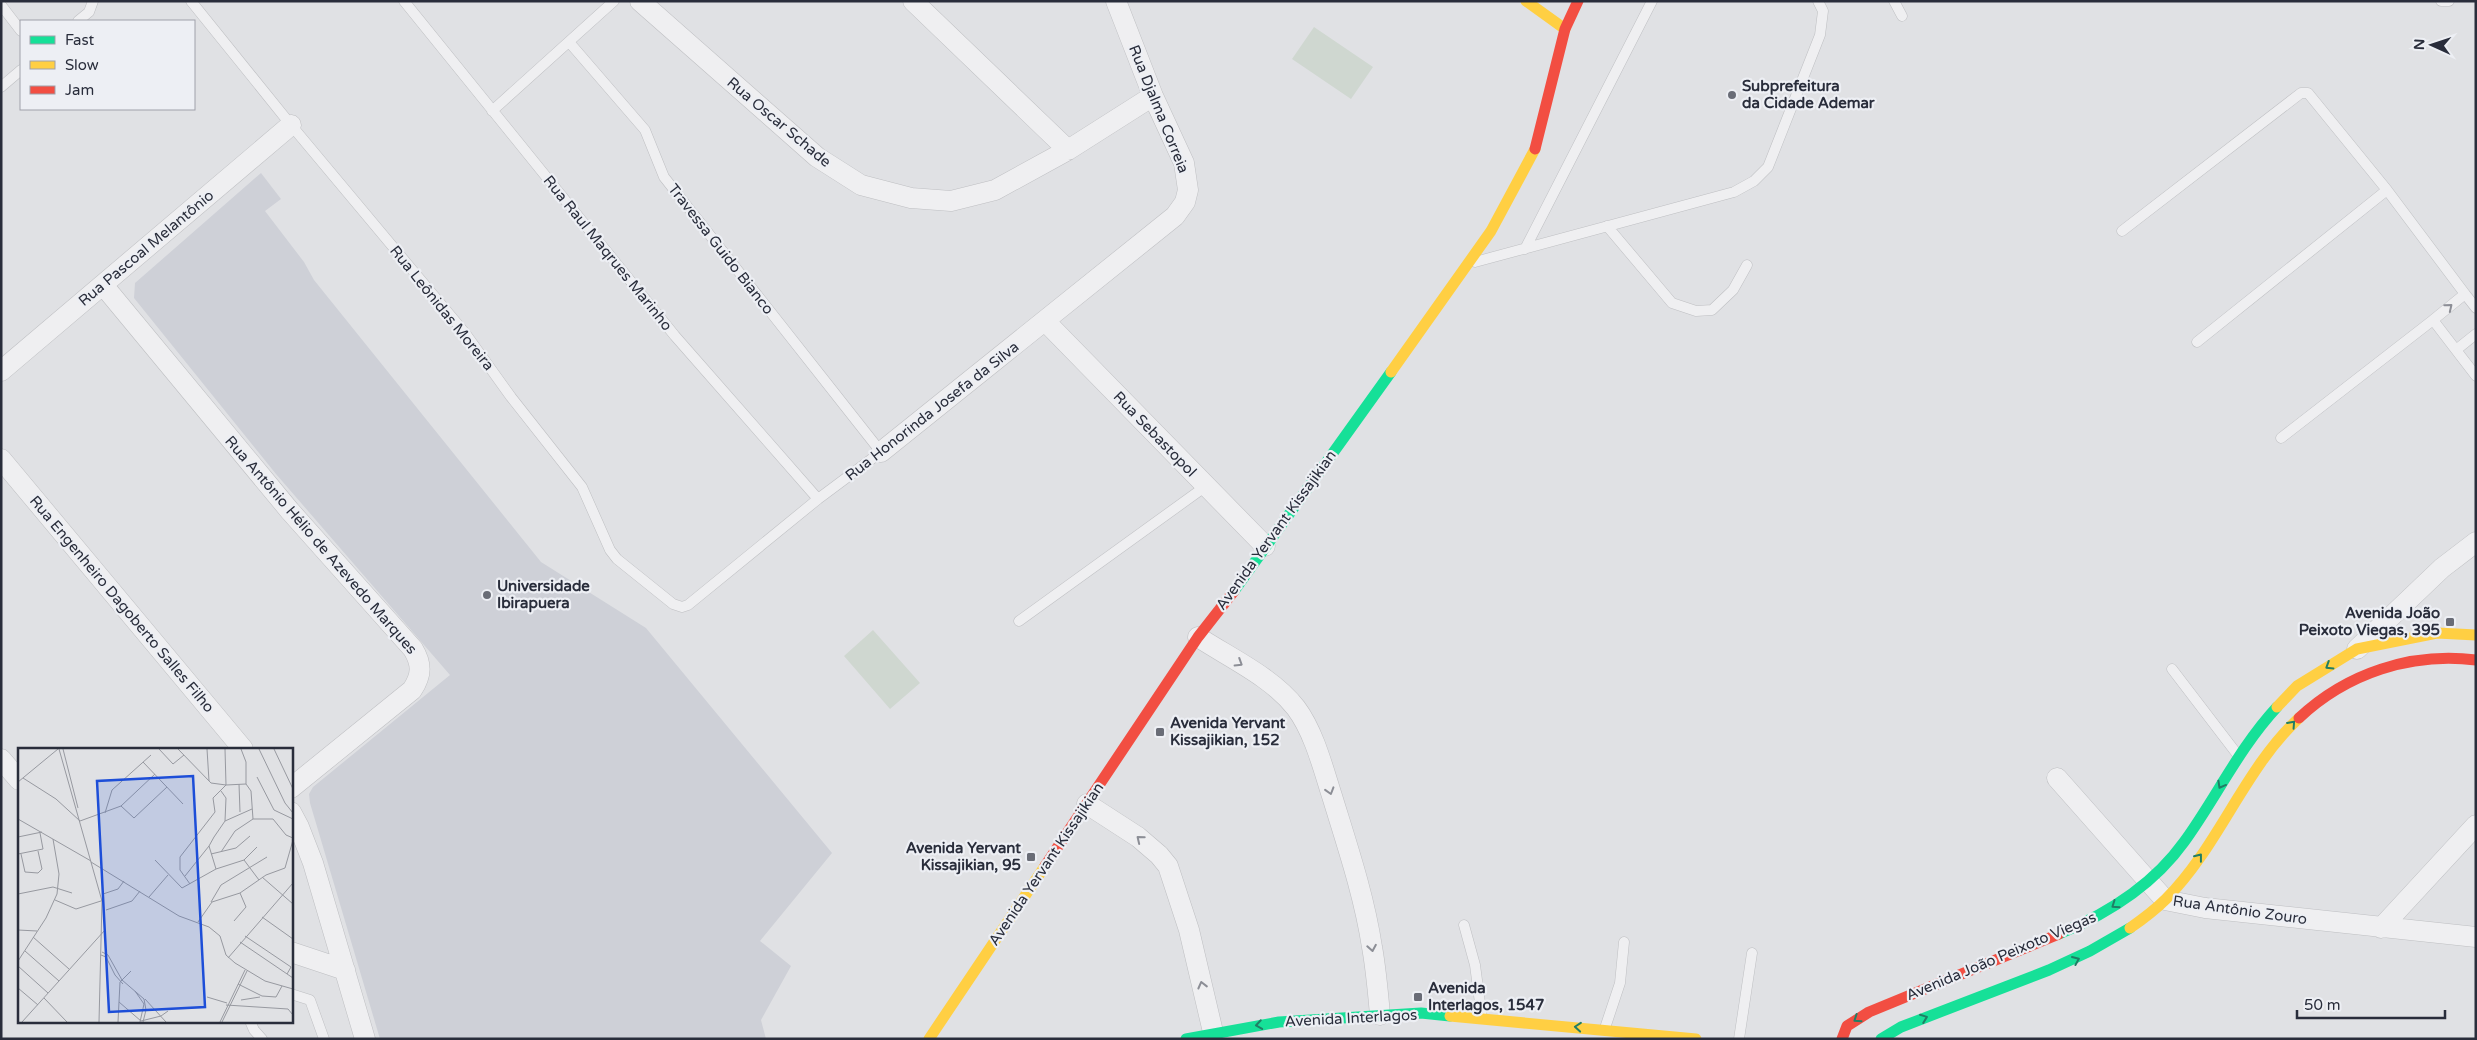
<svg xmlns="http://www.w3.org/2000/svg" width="2477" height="1040" font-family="'Varela Round',sans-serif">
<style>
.built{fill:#ced0d7}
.green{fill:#cfd7d0}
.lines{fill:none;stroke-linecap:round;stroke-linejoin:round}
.lane-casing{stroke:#bebfc2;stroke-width:11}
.street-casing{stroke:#bebfc2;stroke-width:21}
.lane{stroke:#efeff1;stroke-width:10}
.street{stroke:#efeff1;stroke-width:20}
.fast{stroke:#16e098;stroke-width:11}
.slow{stroke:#ffcf43;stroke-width:11}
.jam{stroke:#f24e42;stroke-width:11}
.oneway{stroke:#8c8e96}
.oneway2{stroke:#207e65}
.poi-dot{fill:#696c76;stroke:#edeff4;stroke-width:2}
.labels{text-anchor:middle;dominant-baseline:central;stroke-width:4.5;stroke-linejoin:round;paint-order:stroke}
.poi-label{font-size:15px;font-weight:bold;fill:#292d3b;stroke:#edeff4;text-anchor:start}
.street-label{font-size:15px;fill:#292d3b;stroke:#edeff4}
.inset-road{fill:none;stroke:#9799a0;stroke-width:1}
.view{fill:#1d4ed8;fill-opacity:0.15;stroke:#1d4ed8;stroke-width:2.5}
.inset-edge{fill:none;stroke:#292d3b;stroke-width:2.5}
</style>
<rect width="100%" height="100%" fill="#e0e1e4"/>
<!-- built -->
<path class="built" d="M261,173L281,199L265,211L304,262L314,280L541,562L646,628L832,853L760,941L791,966L761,1020L766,1039H380L310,803L309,794L313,787L450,675L276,474L134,298L135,283Z"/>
<!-- green -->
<path class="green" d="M1314,27L1373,67L1351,99L1292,59Z
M873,630L920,683L890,709L844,656Z"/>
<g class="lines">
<!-- lane casing -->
<g class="lane-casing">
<path id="lane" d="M191,1L291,125L465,333L511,397L582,487L610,550L617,559L673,604L682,607L688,605L818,499L881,452L664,177L645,130L569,42
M404,1L675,336L818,499
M1894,1L1902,16
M2441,1H2449
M1,5L21,31
M78,21L89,12L93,1
M1,87L21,70
M492,111L614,1
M1607,226L1672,303L1696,311L1712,310L1733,290L1747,265
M2122,231L2301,93H2308L2387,190L2465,294
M1525,249L1652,1
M1475,262L1734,192L1754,181L1768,167L1820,35L1823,11L1818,1
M2476,308L2465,294L2433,320L2456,350L2476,334
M2197,342L2387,190
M2456,350L2476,376
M2281,438L2433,320
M1019,621L1206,486
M2172,669L2237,754
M1464,925L1475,965L1482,1018
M291,994L310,1000L324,1039
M250,1021L254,1030L262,1039
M1605,1028L1620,983L1624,942
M1739,1039L1752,953"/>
</g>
<!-- street casing -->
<g class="street-casing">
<path id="street" d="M640,1L817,157L861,185L911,198L951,201L995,190L1068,150L1153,96
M913,1L1068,150
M103,285L290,511L413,649C422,664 422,675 412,690L291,788
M1045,321L1265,546
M1,371L291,125
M881,452L1175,216L1185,202L1188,190L1184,163L1153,96L1116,1
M1,459L243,749
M1198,637C1230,658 1272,677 1296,708C1314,732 1323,768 1332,796C1347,845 1364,895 1372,947C1376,969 1378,992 1380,1015
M2357,649L2442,568L2476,542
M1,759L19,780
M2057,778L2165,900L2205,908L2476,937
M1087,804L1138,837L1159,855L1168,866L1189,930L1213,1032
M291,812L299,827L313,863L365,1039
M2381,928L2476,825
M291,952L345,970"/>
</g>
<!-- lane -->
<use href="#lane" class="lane"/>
<!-- street -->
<use href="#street" class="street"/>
<!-- fast -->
<path class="fast" d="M1234,591L1391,372
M2059,934C2107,914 2154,884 2184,842C2216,798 2239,748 2277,707
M1186,1039L1279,1022L1421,1013L1450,1016
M1881,1039L1901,1027L2049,970L2090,951L2130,928"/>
<!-- slow -->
<path class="slow" d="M1526,1L1565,29
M1391,372L1491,231L1535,149
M2277,707L2297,686L2357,649L2437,633L2476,635
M2130,928C2143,919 2155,910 2166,899C2219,846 2244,769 2299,718
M1450,1016L1696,1039
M929,1039L1045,866"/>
<!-- jam -->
<path class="jam" d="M1535,149L1565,29L1578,1
M2299,718C2347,673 2411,652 2476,660
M1045,866L1198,637L1234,591
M1842,1039L1847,1026L1869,1012L2059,934"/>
</g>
<!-- one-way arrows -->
<defs><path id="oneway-chevron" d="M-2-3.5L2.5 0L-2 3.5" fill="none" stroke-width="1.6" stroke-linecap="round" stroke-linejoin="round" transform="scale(1.25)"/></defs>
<g class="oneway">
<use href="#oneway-chevron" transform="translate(2449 307) rotate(-39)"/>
<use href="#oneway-chevron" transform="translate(1239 663) rotate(32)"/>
<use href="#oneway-chevron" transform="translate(1330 791) rotate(73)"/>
<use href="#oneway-chevron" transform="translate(1140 839) rotate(-141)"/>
<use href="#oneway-chevron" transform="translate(1372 948) rotate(80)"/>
<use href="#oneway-chevron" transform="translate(1202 985) rotate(-104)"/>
</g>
<g class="oneway2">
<use href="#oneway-chevron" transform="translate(2329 666) rotate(148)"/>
<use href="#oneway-chevron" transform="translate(2292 724) rotate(-48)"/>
<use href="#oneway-chevron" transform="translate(2221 785) rotate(119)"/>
<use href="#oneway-chevron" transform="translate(2199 857) rotate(-52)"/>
<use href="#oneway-chevron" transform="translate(2115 905) rotate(145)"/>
<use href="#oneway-chevron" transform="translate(2076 960) rotate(-23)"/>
<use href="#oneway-chevron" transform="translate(1924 1018) rotate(-21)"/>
<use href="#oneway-chevron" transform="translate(1857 1019) rotate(146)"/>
<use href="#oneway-chevron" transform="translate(1259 1025) rotate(171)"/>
<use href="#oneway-chevron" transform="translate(1578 1027) rotate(-175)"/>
</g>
<!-- markers -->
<g class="poi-dot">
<circle cx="1732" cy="95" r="5"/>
<circle cx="487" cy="595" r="5"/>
<rect x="2445" y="617" width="10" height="10" rx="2.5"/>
<rect x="1155" y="727" width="10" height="10" rx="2.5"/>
<rect x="1026" y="852" width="10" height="10" rx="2.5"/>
<rect x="1413" y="992" width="10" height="10" rx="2.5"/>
</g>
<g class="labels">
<!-- poi labels -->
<g class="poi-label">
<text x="1742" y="86">Subprefeitura<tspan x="1742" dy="17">da Cidade Ademar</tspan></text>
<text x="497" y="586">Universidade<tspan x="497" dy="17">Ibirapuera</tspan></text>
<text x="2440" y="613" text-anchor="end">Avenida João<tspan x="2440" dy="17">Peixoto Viegas, 395</tspan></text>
<text x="1170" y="723">Avenida Yervant<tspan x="1170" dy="17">Kissajikian, 152</tspan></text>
<text x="1021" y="848" text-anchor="end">Avenida Yervant<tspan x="1021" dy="17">Kissajikian, 95</tspan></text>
<text x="1428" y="988">Avenida<tspan x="1428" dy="17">Interlagos, 1547</tspan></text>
</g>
<!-- street labels -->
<g class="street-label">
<text transform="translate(1159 109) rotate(68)">Rua Djalma Correia</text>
<text transform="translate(779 122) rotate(40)">Rua Oscar Schade</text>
<text transform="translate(146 248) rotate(-40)">Rua Pascoal Melantônio</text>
<text transform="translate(721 249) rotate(52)">Travessa Guido Bianco</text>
<text transform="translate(608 253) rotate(51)">Rua Raul Maqrues Marinho</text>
<text transform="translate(442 308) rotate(51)">Rua Leônidas Moreira</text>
<text transform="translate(932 411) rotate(-38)">Rua Honorinda Josefa da Silva</text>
<text transform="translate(1155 434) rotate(46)">Rua Sebastopol</text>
<text transform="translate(1276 530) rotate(-54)">Avenida Yervant Kissajikian</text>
<text transform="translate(321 545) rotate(49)">Rua Antônio Hélio de Azevedo Marques</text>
<text transform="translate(122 604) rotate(50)">Rua Engenheiro Dagoberto Salles Filho</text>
<text transform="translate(1046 864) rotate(-56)">Avenida Yervant Kissajikian</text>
<text transform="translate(2240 910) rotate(8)">Rua Antônio Zouro</text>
<text transform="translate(2001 956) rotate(-23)">Avenida João Peixoto Viegas</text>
<text transform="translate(1351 1018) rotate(-3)">Avenida Interlagos</text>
</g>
</g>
<!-- overview -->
<g transform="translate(18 748)">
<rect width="275" height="275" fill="#e0e1e4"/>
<path class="inset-road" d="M41,1L84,153L81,274M45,1L60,60M141,1L155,16L166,7M160,1L193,35L208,37L228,36V14L223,1M189,1L191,33M241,1L267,55L275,65M256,1L275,41M125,14L165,56M239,29L256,62L275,71M5,30L38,51L62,73L103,58L137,26M0,34L40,1M221,36L222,64M228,36L233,43L235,71M203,43L208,50L207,73M103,58L116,70L149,39M87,65L94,42L133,7M0,71L73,113M0,89L24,84M203,104L217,83L235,71H255L268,87L275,90M0,106L25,101L22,85M3,106L7,124L20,125L24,121L20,103M193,106L218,100L232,88M137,112L164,140L198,121L226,112L239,99M226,112L241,132M73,114L161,168L191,179L202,188L208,207L217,215L247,233L275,241M198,121L191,98L196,89L207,73L234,61M167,128L191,98M244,129L275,156M172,136L162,122V109L197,64L195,50L208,37L207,1M0,146L35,139L54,145M85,146L100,141L106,133M131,149L150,127M37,152L58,161L86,152M193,154L203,137L249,109M88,162L114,153L122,143M244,169L275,191M216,173L228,159L222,145M180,174L194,154L222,145L248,127L267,120L275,92M0,182L19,183M227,188L273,219L269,226M15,189L51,221M222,194L275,230M7,203L41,233M84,204L90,207L104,232L126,251L128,262L125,274M83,207L88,209L97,227L105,236M210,210L275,135M0,213L28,170L39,146L41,126L35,91M0,218L30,245M220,236L244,248L258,249L264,238M0,240L20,257M117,243L126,256L122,274M189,249L209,255M26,250L49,274M127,251L148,274M223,252L242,249M101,254L123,273L143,268L150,263M208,257L270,261L275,267M4,274L87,182M100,274L102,234L113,223M202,274L227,222M204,274L229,223"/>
<path class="view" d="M175,28L187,259L91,264L79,33Z"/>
<rect width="275" height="275" class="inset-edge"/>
</g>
<!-- border -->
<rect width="2477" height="1040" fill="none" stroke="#292d3b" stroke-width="5"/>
<!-- legend -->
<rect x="20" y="20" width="175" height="90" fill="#edeff4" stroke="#9fa1aa"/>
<rect x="30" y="36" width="25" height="8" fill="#16e098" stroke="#9fa1aa"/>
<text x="65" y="45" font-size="15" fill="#292d3b">Fast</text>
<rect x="30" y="61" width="25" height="8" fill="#ffcf43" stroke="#9fa1aa"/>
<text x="65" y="70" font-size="15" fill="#292d3b">Slow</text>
<rect x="30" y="86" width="25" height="8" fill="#f24e42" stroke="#9fa1aa"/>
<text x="65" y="95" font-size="15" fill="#292d3b">Jam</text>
<!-- north arrow -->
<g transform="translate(2432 45) rotate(273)" stroke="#edeff4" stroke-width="4" paint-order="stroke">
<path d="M0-4L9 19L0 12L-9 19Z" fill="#292d3b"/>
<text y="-8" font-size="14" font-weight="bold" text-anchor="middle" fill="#292d3b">N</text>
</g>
<!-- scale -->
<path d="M2297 1010v8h148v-8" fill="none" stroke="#292d3b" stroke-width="2.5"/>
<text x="2304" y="1010" font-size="15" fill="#292d3b" stroke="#edeff4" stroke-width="4" paint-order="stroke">50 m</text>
</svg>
